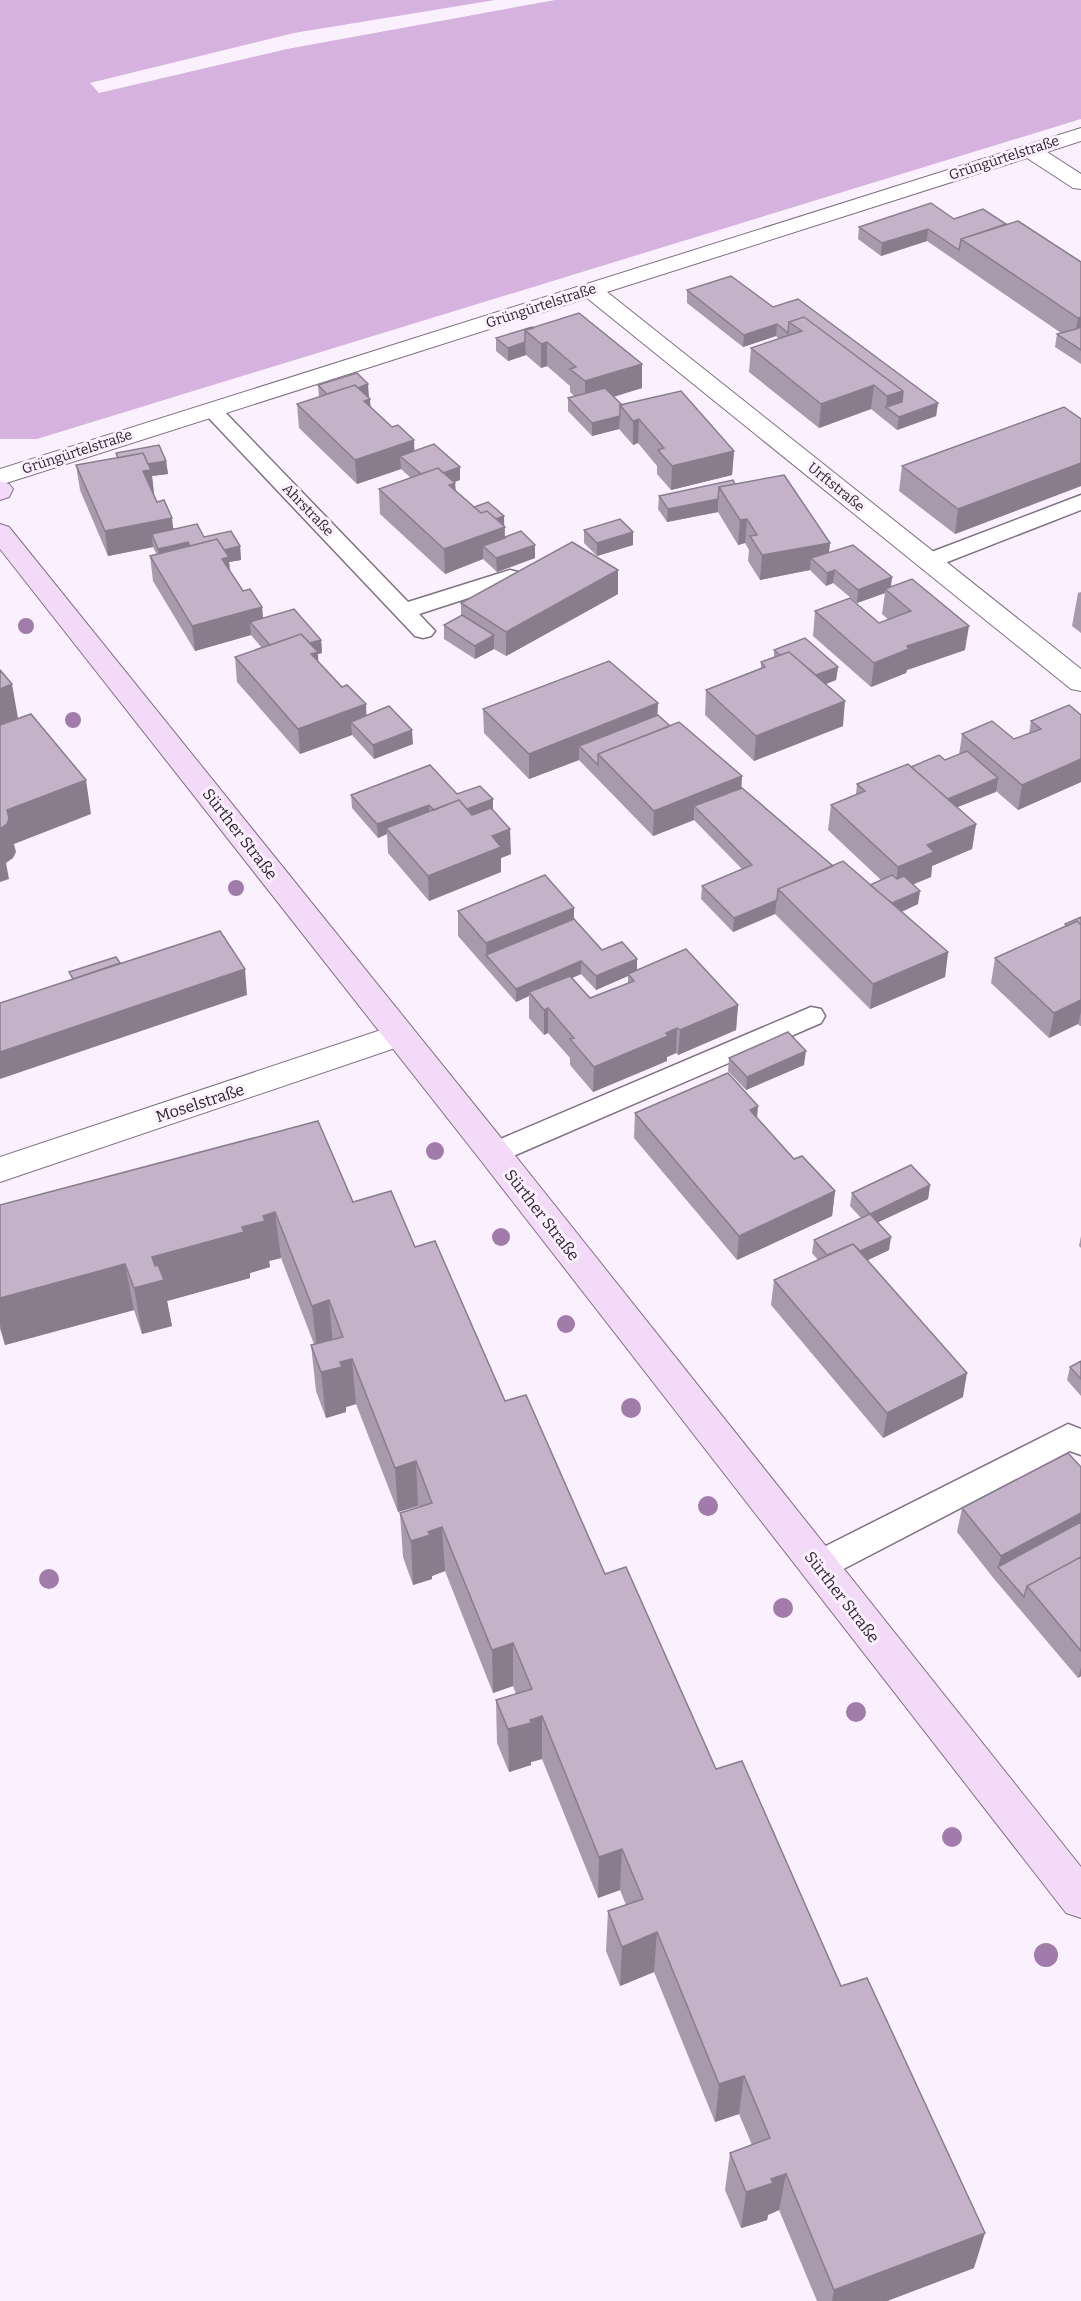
<svg xmlns="http://www.w3.org/2000/svg" width="1081" height="2301" font-family="Bitter,serif">
<style>
.green{fill:#d5b3de}
.lines{fill:none;stroke-linecap:round;stroke-linejoin:round}
.lane-casing{stroke:#807084;stroke-width:3}
.street-casing{stroke:#807084;stroke-width:2}
.secondary-casing{stroke:#807084;stroke-width:2}
.lane{fill:#fff;fill-rule:evenodd}
.street{fill:#fff;fill-rule:evenodd}
.secondary{fill:#f2daf8;fill-rule:evenodd}
.tree{fill:#a17baa}
.wall{fill:#a999ad;fill-rule:evenodd}
.shaded-wall{fill:#897d8d}
.building{fill:#c4b2c9;stroke:#897d8d;stroke-width:1.5}
.labels{text-anchor:middle;dominant-baseline:central;stroke-width:6;stroke-linejoin:round;paint-order:stroke}
.far-street-label{font-size:14px;fill:#2b242c;stroke:#fbf0fe}
.street-label{font-size:16px;fill:#2b242c;stroke:#fbf0fe}
</style>
<rect width="100%" height="100%" fill="#fbf0fe"/>
<!-- green -->
<path class="green" d="M0,0H495L294,33L90,83L99,93L287,49L555,0H1081V119L37,439H0Z"/>
<g class="lines">
<!-- lane casing -->
<g class="lane-casing">
<path id="lane" d="M212,404L219,406L408,602L510,570L518,572L521,577L518,582L419,614L435,631L431,636L423,638L415,636L205,414L202,410L205,406Z
M1081,495V510L937,566L929,568L921,566L918,561L921,556Z
M811,1007L821,1009L825,1016L821,1023L504,1160L494,1163L484,1160L480,1153L484,1146Z
M1068,1424L1081,1429V1455L1070,1451L830,1576L818,1580L806,1576L802,1566L806,1556Z"/>
</g>
<!-- street casing -->
<g class="street-casing">
<path id="street" d="M1081,128V141L1047,152L1081,174V189L1073,188L1027,158L607,292L1081,669V691L1071,689L587,298L0,485V469Z
M399,1024L410,1027L415,1035L410,1043L0,1182V1157Z"/>
</g>
<!-- secondary casing -->
<g class="secondary-casing">
<path id="secondary" d="M0,481L9,484L13,489L9,497L0,500Z
M0,524L9,527L506,1144L1081,1867V1918L1066,1913L482,1162L0,549Z"/>
</g>
<!-- lane -->
<use href="#lane" class="lane"/>
<!-- street -->
<use href="#street" class="street"/>
<!-- secondary -->
<use href="#secondary" class="secondary"/>
</g>
<!-- trees -->
<g class="tree">
<circle cx="26" cy="626" r="8"/>
<circle cx="73" cy="720" r="8"/>
<circle cx="236" cy="888" r="8"/>
<circle cx="435" cy="1151" r="9"/>
<circle cx="501" cy="1237" r="9"/>
<circle cx="566" cy="1324" r="9"/>
<circle cx="631" cy="1408" r="10"/>
<circle cx="708" cy="1506" r="10"/>
<circle cx="49" cy="1579" r="10"/>
<circle cx="783" cy="1608" r="10"/>
<circle cx="856" cy="1712" r="10"/>
<circle cx="952" cy="1837" r="10"/>
<circle cx="1046" cy="1955" r="12"/>
</g>
<!-- wall -->
<path class="wall" d="M954,219L1006,224L1081,262V364L1055,347L1057,334L1061,333L927,241L881,256L858,239L859,227Z
M687,290L773,307L938,403L936,416L897,430L871,409L819,428L749,372L751,348L779,339L776,336L743,347L687,303Z
M533,328L642,364V388L614,397L622,405L734,451L732,475L671,490L657,474V466L638,443L633,445L619,429L592,436L568,411V398L574,396L570,392V386L547,366L541,368L526,355L508,361L496,351V338Z
M318,385L369,397L371,407L414,451L460,480L454,482L455,483L456,491L474,507L505,527V537L535,545V558L497,572L483,559L445,574L380,514L379,489L411,478L401,469L357,484L299,428L297,404L319,397Z
M1081,419V486L955,534L899,491L902,466Z
M116,453L166,461L168,474L152,476L154,494L157,502L174,529L240,546L241,560L229,562L230,571L243,591L262,607L263,618L321,640L322,653L318,654V662L342,687L366,704V715L413,744L374,759L352,735L300,754L237,682L235,657L262,648L251,635L195,651L153,581L150,556L157,555L153,547L108,556L80,490L76,465L117,458Z
M735,484L830,543L829,552L892,577L891,587L965,650L907,670L906,673L871,687L813,636L815,611L879,623L889,620L882,614L885,593L857,603L833,583L826,586L810,570L760,580L748,561L749,550L745,543L738,545L718,512L667,522L658,509L659,496Z
M584,530L633,545L597,556L584,543Z
M618,570V594L506,656L494,649L475,659L444,639V625L461,616V603Z
M1081,592V633L1072,626L1078,593Z
M774,650L838,667L836,680L826,684L843,726L754,761L705,715L706,690L761,668V662L774,658Z
M483,709L658,715L833,866L870,885L881,880L828,830L831,805L856,794L857,784L911,767L945,760L959,755L962,734L1014,739L1029,734L1031,721L1081,715V782L1018,810L996,791L957,807L976,824L972,849L932,866L931,877L913,884L918,904L902,912L948,952L945,977L870,1009L775,914L733,932L701,899L702,886L742,869L694,820L653,836L579,760L529,779L484,733Z
M457,794L493,799V810L511,854L501,858V872L429,901L388,853L387,834L378,838L352,808L351,795Z
M458,911L574,919L602,950L637,970L738,1005L736,1030L678,1055L676,1053L667,1057V1061L593,1092L570,1065V1058L548,1033L544,1035L529,1018V996L516,1002L458,936ZM581,974L596,990L628,976V984L590,998L572,978Z
M1081,917V1026H1080L1078,1024L1049,1038L991,983L995,958L1065,927V924Z
M729,1058L804,1065L746,1090L728,1071Z
M635,1113L757,1119L794,1159L835,1191L832,1216L737,1260L634,1138Z
M930,1185L928,1199L878,1222L889,1250L868,1260L963,1397L883,1438L771,1305L774,1280L818,1260L812,1253L814,1240L861,1218L850,1206L852,1193Z
M353,1202L415,1247L605,1574L841,1986L974,2268L887,2301H817L779,2210L768,2215L767,2220L741,2228L725,2190L730,2153L752,2145L739,2114L715,2122L654,1972L620,1986L606,1951L608,1911L626,1905L620,1890L598,1898L542,1759L531,1762V1765L509,1772L497,1743L496,1700L516,1694L513,1686L493,1693L445,1571L432,1576V1579L413,1585L403,1557L400,1513L419,1507L418,1506L398,1512L356,1404L346,1407V1412L326,1418L316,1391L311,1345L314,1344L281,1258L269,1261L270,1267L250,1273V1278L167,1301L172,1326L142,1334L134,1310L5,1345L0,1329V1205Z
M1081,1236V1248L1079,1246Z
M1081,1361V1396L1067,1380L1070,1367Z
M1081,1467V1676L1078,1678L995,1580L957,1532L962,1508Z"/>
<!-- shaded-wall -->
<path class="shaded-wall" d="M928,229L927,241L881,256L882,243Z
M1081,317V339L1074,342L1078,318Z
M777,324L776,336L743,347L744,335Z
M525,342L526,355L508,361V348Z
M547,342V366L541,368V344Z
M642,364V388L585,405V381Z
M368,384L369,397L331,409L330,397Z
M874,385L871,409L819,428L821,404Z
M903,391L900,415L886,407L887,396Z
M370,399L371,423L364,401Z
M938,403L936,416L897,430L899,417Z
M620,416L619,429L592,436V423Z
M639,419L638,443L633,445V421Z
M414,440L415,465L400,456L401,469L357,484L355,460Z
M734,451L732,475L671,490L672,466Z
M166,461L168,474L152,476L154,494L123,468Z
M1081,463V486L955,534L958,509Z
M460,467V480L426,492V479Z
M455,483L456,508L449,485Z
M718,499V512L667,522L668,509Z
M504,516L505,551L483,546V559L445,574L444,549L481,524Z
M172,518L175,543L152,534L153,547L108,556L105,531Z
M747,519L745,543L738,545L740,520Z
M633,532V545L597,556V543Z
M188,542L190,555L160,562L158,549Z
M830,543L827,567L811,558L810,570L760,580L762,555Z
M535,545V558L497,572L496,558Z
M240,546L241,560L229,562L231,582L197,556Z
M618,570V594L506,656V632Z
M835,570L833,583L826,586L827,573Z
M892,577L890,590L885,589V593L857,603L858,590Z
M262,607L264,632L250,622L251,635L195,651L192,626Z
M969,626L965,650L907,670L906,673L871,687L874,663L907,646Z
M494,635V649L475,659V646Z
M321,640L322,653L318,654L319,677L277,654Z
M838,667L836,680L805,692L806,679Z
M12,684L18,718L0,725V689Z
M845,701L843,726L754,761L756,736Z
M658,703L657,728L579,746V760L529,779V754Z
M366,704L367,729L351,722L352,735L300,754L298,729Z
M412,730L413,744L374,759L373,745Z
M1081,759V782L1018,810L1022,785Z
M742,776L741,801L694,806V820L653,836L654,811Z
M998,778L996,792L935,816L937,803Z
M86,780L91,814L14,844L16,852L13,858L6,863L9,879L0,882V829L7,810Z
M493,799V813L442,819Z
M429,805L430,818L386,828L387,834L378,838L377,824Z
M976,824L972,849L932,866L931,877L895,892L898,867L927,845Z
M510,829L511,854L501,858V872L429,901L428,876L492,836Z
M920,891L918,904L880,921L882,908Z
M777,900L775,914L733,932L734,918Z
M574,908V933L486,955L487,968L486,943Z
M948,952L945,977L870,1009L873,984Z
M637,959V972L628,974V976L596,990V976Z
M581,961V974L532,995L529,992V996L516,1002V989Z
M245,969L247,995L0,1079V1052Z
M1081,1000V1012L1078,1024L1049,1038L1054,1013Z
M738,1005L736,1030L678,1055L680,1030Z
M548,1008V1033L544,1035V1010Z
M677,1028L676,1053L667,1057V1061L593,1092L594,1067Z
M806,1051L804,1065L746,1090L747,1077Z
M758,1106L756,1131L750,1110Z
M930,1185L928,1199L868,1227L870,1214Z
M835,1191L832,1216L737,1260L739,1236Z
M275,1212L281,1258L269,1261L270,1267L250,1273V1278L167,1301L172,1326L142,1334L134,1288L152,1257L242,1227L263,1216Z
M891,1237L889,1250L832,1277L834,1263Z
M125,1264L134,1310L5,1345L0,1325V1298Z
M329,1300L333,1346L317,1351L312,1306Z
M352,1359L356,1404L346,1407V1412L326,1418L321,1372L340,1362Z
M967,1373L963,1397L883,1438L887,1413Z
M416,1461L418,1506L398,1512L395,1468Z
M1081,1513V1533L998,1567L1001,1556Z
M442,1527L445,1571L432,1576V1579L413,1585L411,1541L428,1532Z
M513,1643V1686L493,1693L492,1650Z
M1081,1667V1676L1078,1678Z
M542,1716V1759L531,1762V1765L509,1772L508,1729Z
M622,1849L620,1890L598,1898L599,1857Z
M657,1932L654,1972L620,1986L622,1947Z
M744,2076L739,2114L715,2122L719,2084Z
M786,2174L779,2210L768,2215L767,2220L741,2228L746,2192L771,2179Z
M985,2233L974,2268L887,2301H832L834,2290Z"/>
<!-- building -->
<path class="building" d="M931,203L954,219L983,209L1006,224L961,239L959,250L928,229L882,243L859,227Z
M1018,221L1081,262V317L1078,318L961,239Z
M731,276L773,307L798,299L938,403L899,417L886,407L902,402L903,391L804,317L789,322L788,333L777,324L744,335L687,290Z
M579,313L642,364L585,381L570,369L576,367L547,342L541,344L525,330Z
M804,317L903,391L887,396L874,385L821,404L751,348L802,331L789,322Z
M532,327L533,328L525,330V342L508,348L496,338Z
M1081,327V350L1057,334L1076,329Z
M357,373L368,384L358,388L355,385L327,394L318,385Z
M355,385L370,399L364,401L392,427L398,425L414,440L355,460L297,404Z
M605,388L622,405H620V416L592,423L568,398Z
M681,391L734,451L672,466L658,450L664,448L639,419L633,421L620,405Z
M1064,407L1081,419V463L958,509L902,466Z
M434,444L460,467L443,473L438,468L421,474L400,456Z
M159,445L166,461L148,464L143,453L118,458L116,453Z
M143,453L151,470L143,471L157,502L164,500L172,518L105,531L76,465Z
M438,468L455,483L449,485L481,513L487,511L505,527L444,549L379,489Z
M784,475L830,543L762,555L750,536L757,535L747,519L740,520L719,487Z
M733,480L735,484L719,487L718,499L668,509L659,496Z
M488,502L504,516L496,519L487,511L481,513L474,507Z
M620,519L633,532L597,543L584,530Z
M197,524L204,537L231,531L240,546L224,550L217,539L190,546L188,542L158,549L152,534Z
M521,531L535,545L496,558L483,546L505,538V537Z
M217,539L229,557L222,559L243,591L250,589L262,607L192,626L150,556Z
M572,542L618,570L506,632L461,603Z
M853,545L892,577L858,590L835,570L827,573L811,558Z
M912,579L969,626L907,646L909,649L874,663L815,611L850,598L879,623L911,611L885,589Z
M294,609L321,640L310,643L301,634L270,645L250,622Z
M462,615L494,635L475,646L444,625Z
M301,634L318,652L311,654L342,687L347,685L366,704L298,729L235,657Z
M805,638L838,667L816,675L789,652L780,655L774,650Z
M789,652L845,701L756,736L706,690L765,667L761,662Z
M609,661L658,703L529,754L483,709Z
M0,670L12,684L0,689Z
M1069,705L1081,715V759L1022,785L962,734L992,721L1014,739L1041,729L1031,721Z
M389,706L412,730L373,745L351,722Z
M31,714L86,780L7,810L9,818L7,824L0,829V725Z
M658,715L670,726L598,754V765L579,746Z
M679,722L742,776L654,811L598,754Z
M967,751L998,778L948,799L911,767L939,755L945,760Z
M908,764L976,824L927,845L934,852L898,867L831,805L865,791L857,784Z
M430,765L457,794L480,786L493,799L467,809L459,800L434,810L429,805L377,824L351,795Z
M742,788L833,866L778,889L777,900L734,918L702,886L752,865L694,806Z
M459,800L472,815L491,808L510,829L492,836L501,847L428,876L386,828Z
M843,861L948,952L873,984L778,889Z
M545,875L574,908L486,943L458,911Z
M892,875L897,879L904,876L920,891L892,903L870,885Z
M1081,917V925L1077,921L1067,926L1065,924Z
M574,919L602,950L622,942L637,959L596,976L581,961L516,989L486,955Z
M1077,921L1081,925V1000L1054,1013L995,958Z
M220,931L245,969L0,1052V1003Z
M686,949L738,1005L680,1030L677,1028L666,1033L668,1036L594,1067L570,1039L574,1038L548,1008L544,1010L529,992L570,976L590,998L634,981L628,974Z
M116,957L120,963L73,979L69,972Z
M788,1032L806,1051L747,1077L729,1058Z
M728,1073L758,1106L750,1110L794,1159L802,1156L835,1191L739,1236L635,1113Z
M318,1121L353,1202L391,1191L415,1247L435,1241L505,1401L526,1395L605,1574L626,1567L716,1769L742,1761L841,1986L867,1978L985,2233L834,2290L786,2174L771,2179L773,2183L746,2192L730,2153L770,2138L744,2076L719,2084L657,1932L622,1947L608,1911L643,1899L622,1849L599,1857L542,1716L530,1720L531,1723L508,1729L496,1700L532,1689L513,1643L492,1650L442,1527L428,1532L430,1535L411,1541L400,1513L432,1503L416,1461L395,1468L352,1359L340,1362L342,1367L321,1372L311,1345L343,1337L329,1300L312,1306L275,1212L263,1216L265,1221L242,1227L244,1232L152,1257L155,1266L158,1265L164,1280L134,1288L125,1264L0,1298V1205Z
M911,1165L930,1185L870,1214L891,1237L860,1251L853,1244L827,1255L814,1240L870,1214L852,1193Z
M853,1244L967,1373L887,1413L774,1280Z
M1081,1361V1379L1070,1367Z
M1068,1453L1081,1467V1513L1001,1556L962,1508Z
M1081,1522V1557L1027,1586L1024,1597L998,1567Z
M1081,1557V1651L1027,1586Z"/>
<g class="labels">
<!-- far-street labels -->
<g class="far-street-label">
<text transform="translate(1004 158) rotate(-18)">Grüngürtelstraße</text>
<text transform="translate(541 306) rotate(-18)">Grüngürtelstraße</text>
<text transform="translate(77 452) rotate(-18)">Grüngürtelstraße</text>
<text transform="translate(836 487) rotate(39)">Urftstraße</text>
<text transform="translate(308 510) rotate(46)">Ahrstraße</text>
</g>
<!-- street labels -->
<g class="street-label">
<text transform="translate(240 834) rotate(52)">Sürther Straße</text>
<text transform="translate(200 1103) rotate(-18)">Moselstraße</text>
<text transform="translate(542 1215) rotate(52)">Sürther Straße</text>
<text transform="translate(842 1597) rotate(52)">Sürther Straße</text>
</g>
</g>
</svg>
